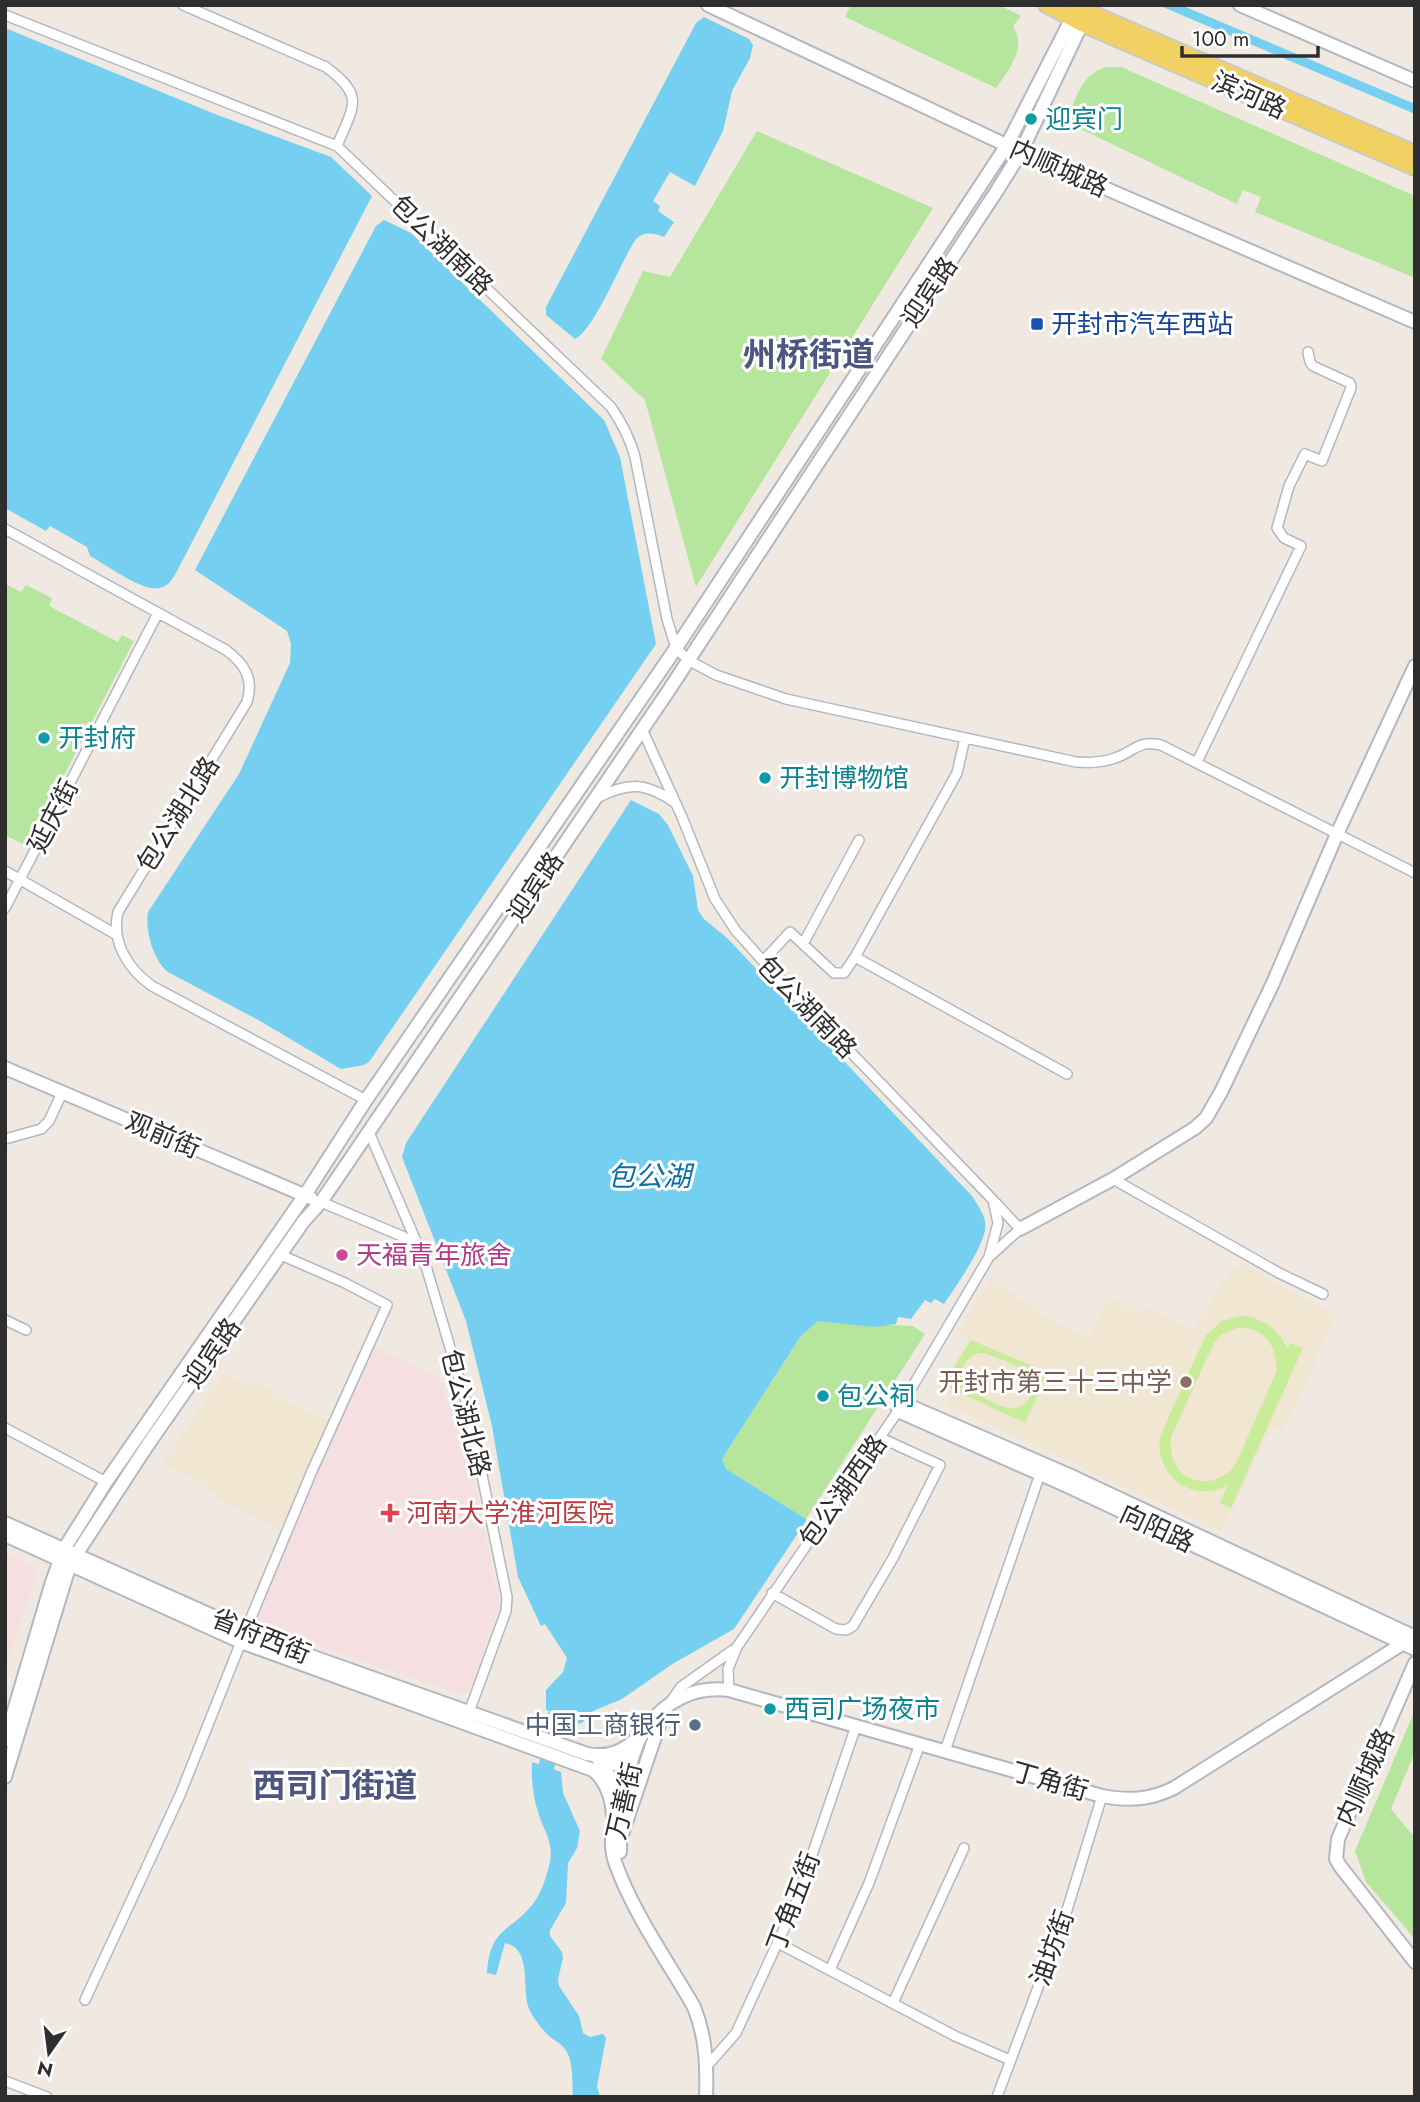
<svg xmlns="http://www.w3.org/2000/svg" width="1420" height="2102" font-family="Jost,'Noto Sans SC',sans-serif">
<style>
.education{fill:#f0e6d1}
.medical{fill:#f5dfe0}
.green{fill:#b6e59e}
.pitch{fill:#c9ec9a;fill-rule:evenodd}
.water{fill:#75cff0}
.lines{fill:none;stroke-linecap:round;stroke-linejoin:round}
.river{stroke:#75cff0;stroke-width:16}
.street-casing{stroke:#b4b7c1;stroke-width:12}
.secondary-casing{stroke:#b4b7c1;stroke-width:16}
.primary-casing{stroke:#c9c9c9;stroke-width:18}
.street{stroke:#fff;stroke-width:9}
.secondary{stroke:#fff;stroke-width:12}
.primary{stroke:#f2d163;stroke-width:14}
.culture-dot{fill:#0f9aa8;stroke:#fff;stroke-width:2.5}
.transit-dot{fill:#1a4fb4;stroke:#fff;stroke-width:2.5}
.hotel-dot{fill:#d1479c;stroke:#fff;stroke-width:2.5}
.education-dot{fill:#8d6e63;stroke:#fff;stroke-width:2.5}
.health-dot{fill:#e0444e;stroke:#fff;stroke-width:2.5}
.service-dot{fill:#5c6f8a;stroke:#fff;stroke-width:2.5}
.labels{text-anchor:middle;dominant-baseline:central;stroke-width:6;stroke-linejoin:round;paint-order:stroke}
.street-label{font-size:26px;fill:#2e2e2e;stroke:#fff}
.culture-label{font-size:26px;fill:#0d838f;stroke:#fff;text-anchor:start}
.transit-label{font-size:26px;fill:#164399;stroke:#fff;text-anchor:start}
.hotel-label{font-size:26px;fill:#b23c85;stroke:#fff;text-anchor:start}
.education-label{font-size:26px;fill:#785e54;stroke:#fff;text-anchor:end}
.health-label{font-size:26px;fill:#be3a42;stroke:#fff;text-anchor:start}
.service-label{font-size:26px;fill:#4e5e75;stroke:#fff;text-anchor:end}
.water-label{font-size:28px;font-style:italic;fill:#0d6fa3;stroke:#fff}
.district-label{font-size:33px;font-weight:bold;fill:#4d5680;stroke:#fff}
</style>
<rect width="100%" height="100%" fill="#efe9e1"/>
<!-- education -->
<path class="education" d="M1241,1263L1336,1316L1283,1432L1272,1427L1222,1532L946,1404L951,1395L937,1389L969,1340L957,1333L991,1278L1042,1315L1088,1337L1109,1297L1139,1315L1146,1305L1192,1332L1232,1267L1238,1269Z
M225,1372L250,1387L255,1383L329,1422L281,1530L216,1497L217,1493L163,1463Z"/>
<!-- medical -->
<path class="medical" d="M375,1348L440,1378L449,1406L458,1405L499,1601L498,1609L473,1685L467,1691L459,1694L264,1628L255,1618L338,1424Z
M5,1552L31,1565L37,1572L5,1673Z"/>
<!-- green -->
<path class="green" d="M851,5H999L1021,16L1013,26C1027,49 1009,69 996,88L845,17Z
M1107,67H1121L1415,196V278L1255,212L1261,197L1243,190L1237,204L1066,122C1076,99 1081,73 1107,67Z
M757,131L933,208L696,587L645,400L601,359L643,271L670,277Z
M5,584L21,592L26,585L52,598L49,606L118,642L122,635L134,641L27,846L5,835Z
M818,1321L913,1326L925,1334L806,1519L725,1469L722,1459L800,1337Z
M1415,1710V1752L1391,1809L1415,1838V1939L1366,1882L1355,1851Z"/>
<!-- pitch -->
<path class="pitch" d="M1243,1316C1264,1318 1279,1329 1287,1349L1290,1343L1303,1348L1231,1508L1220,1503L1227,1486C1191,1503 1155,1476 1160,1436L1206,1335L1222,1321ZM1238,1328C1266,1327 1276,1346 1277,1371C1267,1393 1258,1414 1248,1436C1244,1445 1240,1458 1234,1466C1223,1481 1202,1486 1186,1476C1172,1467 1170,1451 1171,1437L1214,1343L1222,1334Z
M971,1340L1048,1373L1025,1423L943,1385ZM978,1353H984C997,1358 1013,1363 1025,1371C1042,1384 1029,1412 1008,1408C995,1405 980,1395 967,1389L961,1371L966,1361Z"/>
<!-- water -->
<path class="water" d="M1158,5H1181L1415,104V114Z
M704,17L749,39L753,45L750,58L732,91L723,131L695,186L670,172L653,201L660,206L658,211L674,222L664,237C654,233 644,231 636,239C621,261 595,329 575,339L546,315V307L696,23Z
M5,28L215,114L331,157L372,196L176,573C172,580 168,586 160,588C144,593 105,564 90,556L87,547L50,526L46,531L5,508Z
M384,220L411,233L604,420L620,457L656,644L369,1062L364,1065L341,1069L260,1021L168,972C153,960 145,930 148,912L239,774L290,663L291,644L287,631L195,570L376,226Z
M631,800L659,814L668,825L693,876L698,910L704,919L727,938L972,1196C976,1203 983,1212 985,1221C990,1240 955,1287 944,1304L935,1299L931,1303L925,1300L911,1319L898,1317L896,1324L874,1327L818,1321L800,1337L722,1459L726,1469L806,1519V1521L734,1629L674,1663L622,1699L593,1711L582,1723H579L575,1732L545,1721L549,1711L546,1710V1690L563,1672L567,1658L545,1624L541,1626L518,1577L492,1426L466,1321L402,1157L406,1143Z
M532,1762L561,1772L563,1793L580,1831L577,1848L568,1863L566,1903L550,1930V1936L562,1952L563,1958L558,1979L559,1986L579,2016L583,2033L590,2037L603,2034L606,2038L597,2086L600,2097H573C572,2082 574,2061 565,2049C561,2043 553,2040 548,2035C541,2028 533,2018 529,2009C521,1988 533,1949 505,1943L496,1975L487,1973C490,1925 512,1933 535,1901C542,1891 546,1877 549,1866C555,1845 545,1833 539,1815C533,1798 531,1779 532,1762Z"/>
<g class="lines">
<!-- river -->
<path class="river" d="M544,1787L542,1779L566,1709"/>
<!-- street casing -->
<g class="street-casing">
<path id="street" d="M183,5L326,67C366,97 353,106 337,146
M5,15L337,146L611,407C622,423 630,438 635,457L667,619L676,648L688,660L716,675L786,699L1076,762C1090,763 1102,763 1115,758C1136,751 1136,740 1161,745L1415,873
M5,529L226,650C245,664 254,679 247,702L118,912C111,942 128,969 152,986L366,1100
M642,729L682,817L715,899L736,931L763,961L993,1200L998,1223L989,1257
M1197,762L1301,546L1284,538L1277,528L1289,486L1305,454L1322,461L1351,388L1350,383L1313,366L1310,362L1308,352
M597,798C628,782 645,782 674,802
M5,871L117,935
M5,908L158,613
M803,944L859,840
M855,957L957,773L965,738
M763,961L790,932L834,973H844L855,957L1067,1074
M369,1132L419,1248
M5,1139L41,1129L49,1121L62,1093
M1113,1179L1279,1273L1323,1294
M321,1202L404,1237L423,1256L469,1412L507,1597L506,1611L468,1715
M5,1320L26,1330
M5,1428L106,1482
M772,1593L836,1629L846,1630L853,1626L893,1558L940,1465L881,1438
M245,1632L312,1471L387,1305L345,1283L281,1255
M729,1690L728,1669L737,1647L898,1411L989,1257L1020,1229L996,1203
M671,1701L681,1687L733,1650
M945,1751L1040,1474
M778,1943L955,2036L1010,2060
M830,1970L869,1883L920,1744
M85,2000L180,1795L241,1642
M893,2003L964,1848
M707,2066L736,2033L795,1905L856,1726
M5,2081L47,2097
M997,2097L1067,1910L1102,1796"/>
</g>
<!-- secondary casing -->
<g class="secondary-casing">
<path id="secondary" d="M708,5L1021,152L1415,322
M1240,5L1415,81
M5,1068L311,1198
M1020,1229L1113,1179L1195,1128L1206,1118L1221,1092L1273,983L1337,834L1415,666
M903,1403L1069,1475L1415,1637
M898,1411L1065,1485L1415,1649
M5,1523L271,1642L587,1754C609,1758 625,1751 640,1735
M5,1535L241,1642L593,1770C607,1782 612,1798 613,1816
M1415,1663L1338,1839L1336,1859L1340,1866L1415,1962
M5,1741L52,1582L64,1549L106,1482L305,1195L366,1100L676,648L1007,145L1075,12
M596,1756L606,1769L614,1788
M599,1766L619,1763L635,1751
M5,1777L70,1564L147,1446L303,1222L321,1202L667,693L998,189L1021,152L1085,17
M620,1852V1840L662,1716
M706,2097C707,2065 706,2037 694,2007C667,1960 633,1913 615,1862C607,1838 616,1810 623,1788C630,1769 634,1744 646,1728C666,1700 695,1686 729,1690L1102,1796C1128,1801 1150,1800 1174,1788L1402,1644"/>
</g>
<!-- primary casing -->
<g class="primary-casing">
<path id="primary" d="M1046,5L1082,24L1415,168
M1073,5L1415,153"/>
</g>
<!-- street -->
<use href="#street" class="street"/>
<!-- secondary -->
<use href="#secondary" class="secondary"/>
<!-- primary -->
<use href="#primary" class="primary"/>
</g>
<!-- markers -->
<g class="culture-dot">
<circle cx="1031" cy="119" r="7"/>
<circle cx="44" cy="738" r="7"/>
<circle cx="765" cy="778" r="7"/>
<circle cx="823" cy="1396" r="7"/>
<circle cx="770" cy="1709" r="7"/>
</g>
<rect class="transit-dot" x="1030" y="317" width="14" height="14" rx="3.5"/>
<circle class="hotel-dot" cx="342" cy="1255" r="7"/>
<circle class="education-dot" cx="1186" cy="1382" r="7"/>
<path class="health-dot" d="M386.5 1502.5h7v7h7v7h-7v7h-7v-7h-7v-7h7z"/>
<circle class="service-dot" cx="695" cy="1725" r="7"/>
<g class="labels">
<!-- street labels -->
<g class="street-label">
<text transform="translate(1249 95) rotate(24)">滨河路</text>
<text transform="translate(1059 168) rotate(24)">内顺城路</text>
<text transform="translate(442 245) rotate(44)">包公湖南路</text>
<text transform="translate(929 292) rotate(-56)">迎宾路</text>
<text transform="translate(178 814) rotate(-58)">包公湖北路</text>
<text transform="translate(53 816) rotate(-63)">延庆街</text>
<text transform="translate(535 887) rotate(-56)">迎宾路</text>
<text transform="translate(807 1007) rotate(46)">包公湖南路</text>
<text transform="translate(163 1135) rotate(23)">观前街</text>
<text transform="translate(212 1353) rotate(-55)">迎宾路</text>
<text transform="translate(466 1413) rotate(76)">包公湖北路</text>
<text transform="translate(843 1491) rotate(-55)">包公湖西路</text>
<text transform="translate(1157 1528) rotate(25)">向阳路</text>
<text transform="translate(261 1636) rotate(22)">省府西街</text>
<text transform="translate(1365 1777) rotate(-66)">内顺城路</text>
<text transform="translate(1050 1781) rotate(16)">丁角街</text>
<text transform="translate(624 1801) rotate(-77)">万善街</text>
<text transform="translate(793 1902) rotate(-69)">丁角五街</text>
<text transform="translate(1052 1948) rotate(-70)">油坊街</text>
</g>
<!-- culture labels -->
<g class="culture-label">
<text x="1045" y="119">迎宾门</text>
<text x="58" y="738">开封府</text>
<text x="779" y="778">开封博物馆</text>
<text x="837" y="1396">包公祠</text>
<text x="784" y="1709">西司广场夜市</text>
</g>
<!-- transit labels -->
<g class="transit-label">
<text x="1051" y="324">开封市汽车西站</text>
</g>
<!-- hotel labels -->
<g class="hotel-label">
<text x="356" y="1255">天福青年旅舍</text>
</g>
<!-- education labels -->
<g class="education-label">
<text x="1172" y="1382">开封市第三十三中学</text>
</g>
<!-- health labels -->
<g class="health-label">
<text x="406" y="1513">河南大学淮河医院</text>
</g>
<!-- service labels -->
<g class="service-label">
<text x="681" y="1725">中国工商银行</text>
</g>
<!-- water labels -->
<g class="water-label">
<text x="649" y="1176">包公湖</text>
</g>
<!-- district labels -->
<g class="district-label">
<text x="809" y="354">州桥街道</text>
<text x="335" y="1785">西司门街道</text>
</g>
</g>
<!-- border -->
<rect width="1420" height="2102" fill="none" stroke="#2e2e2e" stroke-width="14"/>
<!-- north arrow -->
<g transform="translate(49 2053) rotate(194)" stroke="#ffffff" stroke-width="5" paint-order="stroke">
<path d="M0-5L12 26L0 18L-12 26Z" fill="#2e2e2e"/>
<text y="-10" font-size="19" font-weight="bold" text-anchor="middle" fill="#2e2e2e">N</text>
</g>
<!-- scale -->
<path d="M1182 46v10h136v-10" fill="none" stroke="#2e2e2e" stroke-width="3.5"/>
<text x="1192" y="46" font-size="21" fill="#2e2e2e" stroke="#ffffff" stroke-width="5" paint-order="stroke">100 m</text>
</svg>
